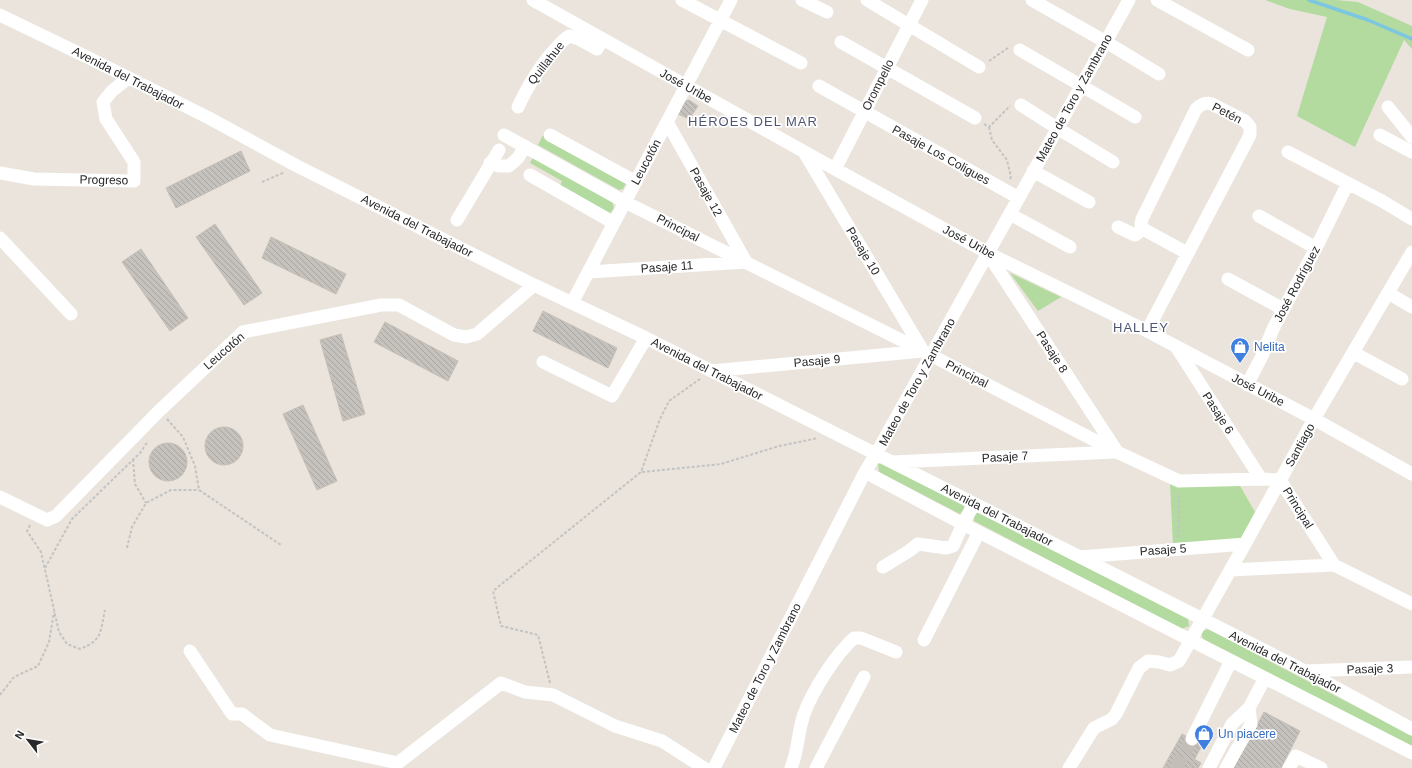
<svg xmlns="http://www.w3.org/2000/svg" width="1412" height="768" font-family="Arial,sans-serif">
<style>
.grass{fill:#b3da9f}
.lines{fill:none;stroke-linecap:round;stroke-linejoin:round}
.stream{stroke:#7bc6e0;stroke-width:3.5}
.building{fill:url(#building-back-hatch);stroke:#c5bfb6}
.minor-tunnel{stroke:#c3bfb8;stroke-width:13;stroke-dasharray:13 6;stroke-linecap:butt}
.path{stroke:#c3c3c3;stroke-width:2;stroke-dasharray:3 2;stroke-linecap:butt}
.minor{stroke:#fff;stroke-width:13}
.labels{text-anchor:middle;dominant-baseline:central;stroke-width:3.5;stroke-linejoin:round;paint-order:stroke}
.street-label{font-size:12px;fill:#292929;stroke:#fff}
.shop-label{font-size:12px;fill:#366cbe;stroke:#fff;text-anchor:start}
.neighbourhood-label{font-size:13px;letter-spacing:1px;fill:#4f5674;stroke:#fff}
</style>
<defs>
<pattern id="building-back-hatch" width="6" height="6" patternUnits="userSpaceOnUse"><rect width="6" height="6" fill="#c5c1bc"/><path d="M-1 5l2 2M0 0l6 6M5-1l2 2" fill="none" stroke="#a9a6a2"/></pattern>
</defs>
<rect width="100%" height="100%" fill="#eae4dc"/>
<!-- grass -->
<path class="grass" d="M1265,0H1336L1358,2L1412,26V49L1404,40L1355,147L1297,116L1327,17L1290,9Z
M543,135L624,179L626,183L623,189L619,190L538,145Z
M534,156L612,201L614,208L610,213L560,186L562,181L530,163Z
M1010,273L1061,297L1038,311Z
M882,463L964,505V509L960,514L879,472L878,464Z
M1170,483L1239,484L1255,512L1240,540L1173,546Z
M979,512L1188,619L1189,626L1181,629L974,521V515Z
M1208,629L1412,736V748L1203,639L1201,632Z"/>
<g class="lines">
<!-- stream -->
<path class="stream" d="M1309,0L1368,20L1412,39"/>
</g>
<!-- building -->
<path class="building" d="M689,100L698,106L689,119L676,113L682,102Z
M241,151L250,171L176,208L166,188Z
M215,224L262,293L244,305L196,237Z
M271,237L346,274L336,294L262,258Z
M141,249L188,318L170,331L122,262Z
M543,311L617,348L608,368L533,331Z
M385,322L458,361L448,381L374,342Z
M341,334L365,414L343,421L320,340Z
M303,405L337,481L317,490L283,414Z
M205 446a19 19 0 1 1 38 0a19 19 0 1 1-38 0Z
M149 462a19 19 0 1 1 38 0a19 19 0 1 1-38 0Z
M1264,712L1300,731L1281,768H1234Z
M1182,734L1202,745L1190,768H1163Z
M1194,759L1201,763L1198,768H1190Z"/>
<g class="lines">
<!-- minor-tunnel -->
<path class="minor-tunnel" d="M1176,768L1192,739"/>
<!-- path -->
<path class="path" d="M989,61L1008,48
M984,124L989,127L1010,106
M989,127L992,140L1007,160L1011,177L1010,179
M262,182L285,172
M167,419L183,437L195,466L199,490L281,545
M133,459L135,484L146,503
M642,472L721,464L779,446L818,438
M30,525L27,531L41,552L59,632L67,644L80,649C103,640 100,632 105,610
M1178,538L1179,492
M127,548L132,527L146,503L171,490H199
M45,568L72,519L140,453L148,441
M550,683L538,635L501,626L493,591L641,472L660,419L669,401L700,379
M0,695L14,677L38,666L49,642L54,612"/>
<!-- minor -->
<path class="minor" d="M533,0L835,169L988,253L1147,331L1314,419L1412,474
M682,0L801,63
M802,0L827,12
M867,0L979,67
M1032,0L1106,42L1159,74
M1157,0L1248,50
M0,15L91,59L209,118L297,166L534,285L646,338L1080,557L1305,671L1412,729
M841,42L975,118
M1020,50L1135,117
M819,86L1019,198
M1021,105L1057,128L1113,162
M518,107C527,87 535,74 549,56C556,49 561,41 569,36L579,39L597,49L602,40
M1388,107L1412,137
M504,135L625,202L923,351L1117,452L1179,481L1261,479L1280,480L1334,565
M550,135L636,182
M1380,135L1412,152
M1288,152L1382,201L1412,219
M490,163L499,166H509L518,158L525,146
M835,169L922,0
M1033,171L1089,202
M0,173L34,179L134,181V162L106,119L103,102L112,91L128,78
M530,175L614,223
M1010,214L1070,247
M1259,216L1316,248
M457,220L499,150
M1118,227L1135,235L1143,229
M0,238L71,314
M988,254L1116,450
M589,272L746,262L667,122
M1228,279L1283,309
M1388,293L1412,307
M572,303L731,0
M1147,331L1250,135V127L1245,121L1212,104C1205,102 1201,104 1196,109L1142,219L1141,224L1143,229L1187,253
M1177,348L1261,479
M1354,353L1402,379
M543,362L612,396L646,338
M711,371L923,351L804,152
M1247,385L1263,354L1273,329L1316,248L1348,183
M893,462L1115,452
M865,472L963,524L1412,753
M0,497L47,520L56,516L159,411L243,332L381,305H399L454,335L466,337L477,334L534,285
M1080,557L1245,544
M883,567L909,551L918,544L946,548L953,546L963,524L974,504
M1230,570L1334,565L1412,604
M924,640L979,532
M190,651L232,714H242L270,735L398,763L501,683L525,692L553,695L615,726L662,741L704,768
M1306,671L1412,667
M1192,739L1231,661
M714,768L865,472L876,454L1129,0
M791,768C798,752 798,731 804,714C813,690 835,655 854,638H861L896,652
M816,768L864,677
M1069,768L1094,728L1112,719L1116,714L1139,668L1148,661L1159,662L1170,665L1179,661L1245,544L1314,419L1412,252
M1209,768L1232,724L1249,708L1265,678
M1226,768L1251,724L1249,708
M1289,768L1296,756L1321,768"/>
</g>
<!-- icons -->
<defs>
<g id="shop-pin" transform="scale(1)"><path d="M0 17L-7.5 6A9.5 9.5 0 1 1 7.5 6Z" fill="#3f7fe0" stroke="#fff"/><path d="M-5-2.5h2.3a2.7 3.5 0 0 1 5.4 0H5L5.5 6h-11ZM-1.5-2.5h3a1.5 2.3 0 0 0-3 0Z" fill="#fff"/></g>
</defs>
<g fill-rule="evenodd">
<use href="#shop-pin" x="1240" y="347"/>
<use href="#shop-pin" x="1204" y="734"/>
</g>
<g class="labels">
<!-- street labels -->
<g class="street-label">
<text transform="translate(546 63) rotate(-52)">Quillahue</text>
<text transform="translate(128 78) rotate(27)">Avenida del Trabajador</text>
<text transform="translate(878 85) rotate(-63)">Orompello</text>
<text transform="translate(686 86) rotate(29)">José Uribe</text>
<text transform="translate(1074 98) rotate(-61)">Mateo de Toro y Zambrano</text>
<text transform="translate(1227 113) rotate(27)">Petén</text>
<text transform="translate(941 155) rotate(29)">Pasaje Los Coligues</text>
<text transform="translate(646 162) rotate(-62)">Leucotón</text>
<text transform="translate(104 180) rotate(1)">Progreso</text>
<text transform="translate(706 192) rotate(61)">Pasaje 12</text>
<text transform="translate(417 226) rotate(27)">Avenida del Trabajador</text>
<text transform="translate(678 228) rotate(27)">Principal</text>
<text transform="translate(969 242) rotate(28)">José Uribe</text>
<text transform="translate(863 251) rotate(59)">Pasaje 10</text>
<text transform="translate(667 267) rotate(-4)">Pasaje 11</text>
<text transform="translate(1297 284) rotate(-62)">José Rodríguez</text>
<text transform="translate(224 351) rotate(-41)">Leucotón</text>
<text transform="translate(1052 352) rotate(57)">Pasaje 8</text>
<text transform="translate(817 361) rotate(-5)">Pasaje 9</text>
<text transform="translate(707 369) rotate(27)">Avenida del Trabajador</text>
<text transform="translate(967 374) rotate(27)">Principal</text>
<text transform="translate(917 382) rotate(-61)">Mateo de Toro y Zambrano</text>
<text transform="translate(1258 390) rotate(27)">José Uribe</text>
<text transform="translate(1218 413) rotate(57)">Pasaje 6</text>
<text transform="translate(1300 445) rotate(-61)">Santiago</text>
<text transform="translate(1005 457) rotate(-3)">Pasaje 7</text>
<text transform="translate(1298 508) rotate(58)">Principal</text>
<text transform="translate(997 515) rotate(27)">Avenida del Trabajador</text>
<text transform="translate(1163 550) rotate(-4)">Pasaje 5</text>
<text transform="translate(1285 662) rotate(27)">Avenida del Trabajador</text>
<text transform="translate(765 668) rotate(-63)">Mateo de Toro y Zambrano</text>
<text transform="translate(1370 669) rotate(-2)">Pasaje 3</text>
</g>
<!-- shop labels -->
<g class="shop-label">
<text x="1254" y="347">Nelita</text>
<text x="1218" y="734">Un piacere</text>
</g>
<!-- neighbourhood labels -->
<g class="neighbourhood-label">
<text x="753" y="121">HÉROES DEL MAR</text>
<text x="1141" y="327">HALLEY</text>
</g>
</g>
<!-- north arrow -->
<g transform="translate(28 740) rotate(301)" stroke="#ffffff" stroke-width="3" paint-order="stroke">
<path d="M0-3L7 15L0 10L-7 15Z" fill="#292929"/>
<text y="-6" font-size="11" font-weight="bold" text-anchor="middle" fill="#292929">N</text>
</g>
</svg>
